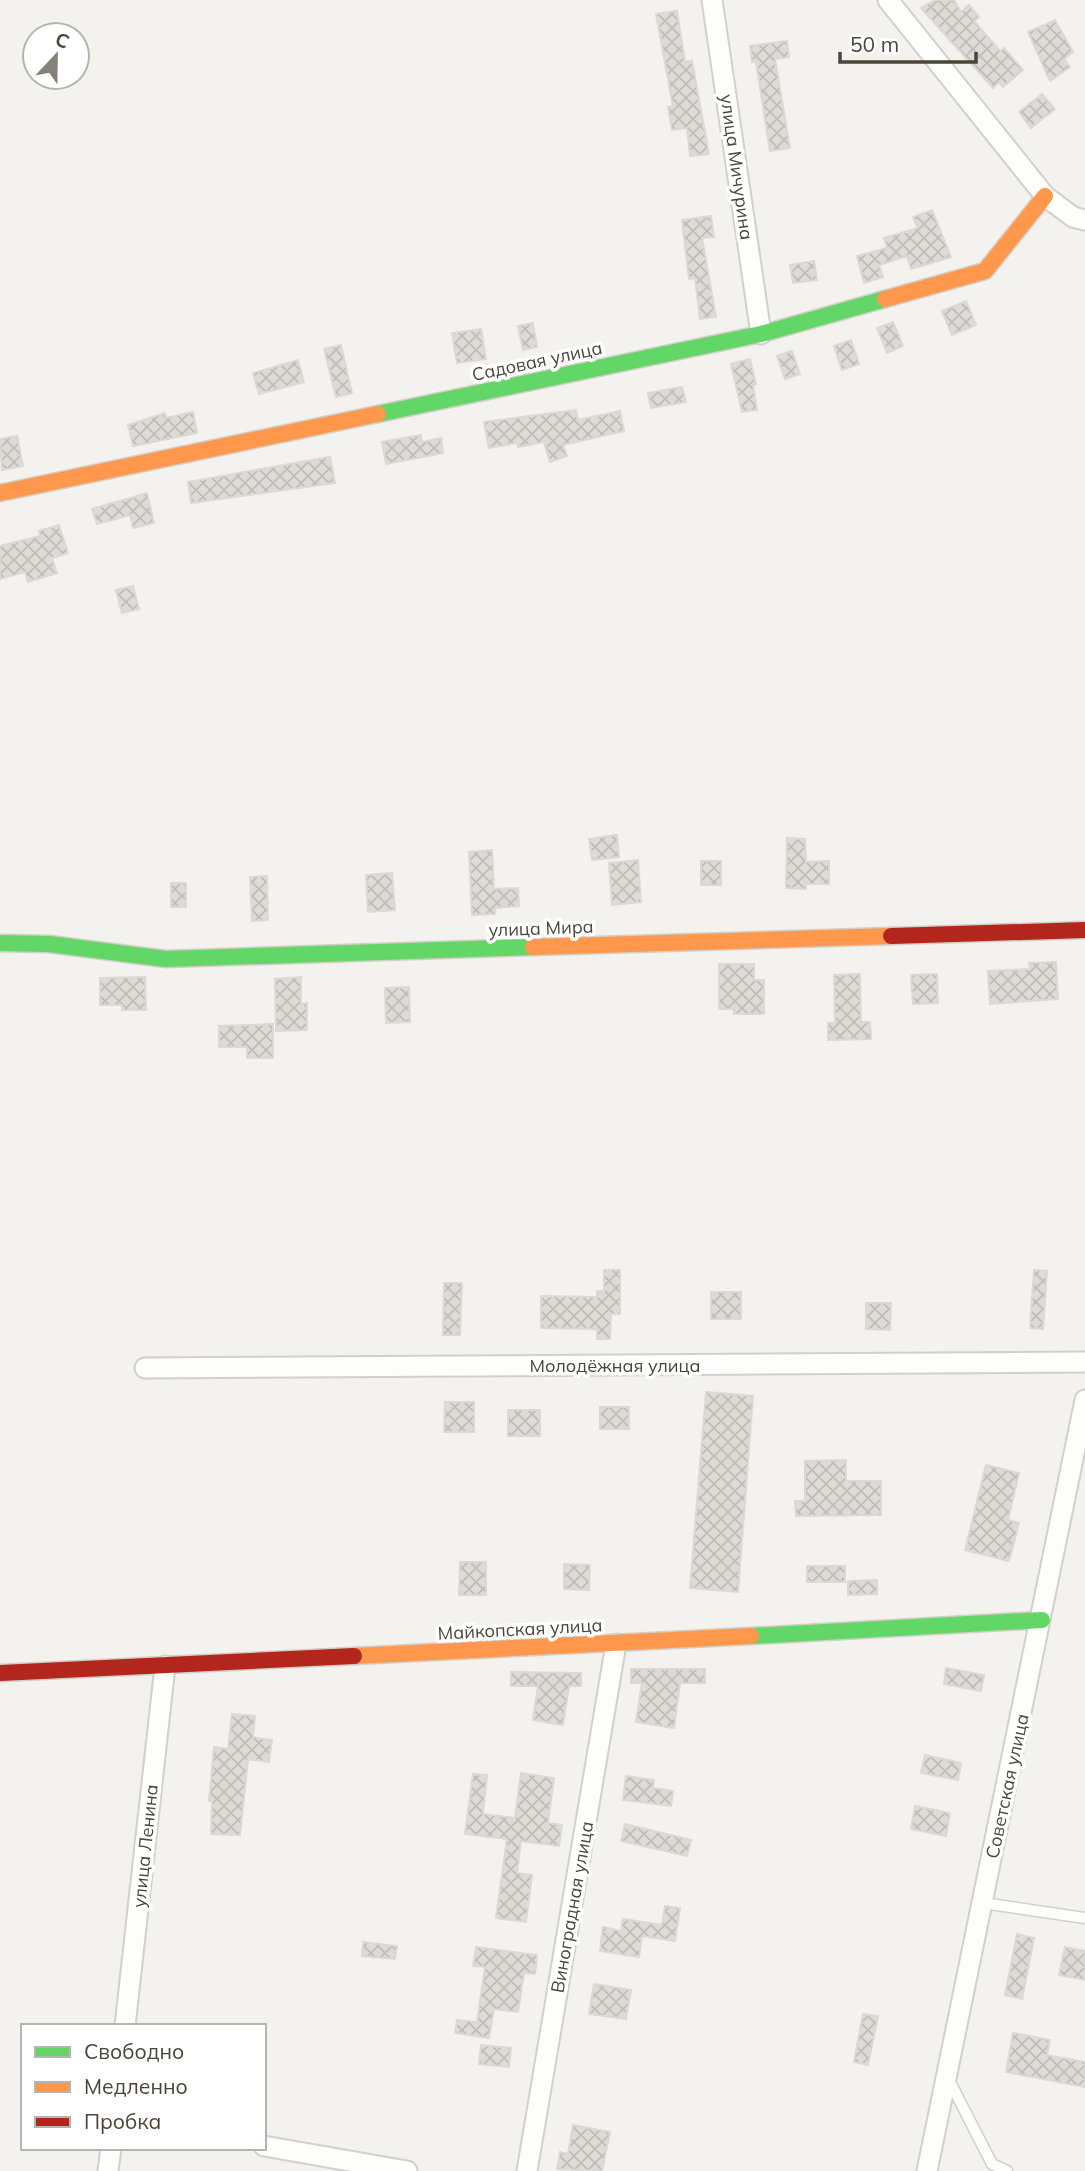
<svg xmlns="http://www.w3.org/2000/svg" width="1085" height="2171" font-family="Mulish,sans-serif">
<style>
.building{fill:url(#building-cross-hatch);stroke:#dcd9d4;stroke-width:2}
.lines{fill:none;stroke-linecap:round;stroke-linejoin:round}
.lane-casing{stroke:#d2d0cb;stroke-width:13}
.street-casing{stroke:#d2d0cb;stroke-width:23}
.fast-casing{stroke:#d3cfc5;stroke-width:19}
.slow-casing{stroke:#d3cfc5;stroke-width:19}
.jam-casing{stroke:#d3cfc5;stroke-width:19}
.lane{stroke:#fdfdfc;stroke-width:10}
.street{stroke:#fdfdfc;stroke-width:19}
.fast{stroke:#63d668;stroke-width:16}
.slow{stroke:#ff974d;stroke-width:16}
.jam{stroke:#b3261e;stroke-width:16}
.labels{text-anchor:middle;dominant-baseline:central;stroke-width:7;stroke-linejoin:round;paint-order:stroke}
.street-label{font-size:18px;fill:#4b4439;stroke:#fff}
</style>
<defs>
<pattern id="building-cross-hatch" width="8" height="8" patternUnits="userSpaceOnUse" patternTransform="scale(1.75)"><rect width="8" height="8" fill="#dedbd6"/><path d="M0 0l8 8M0 8l8-8" fill="none" stroke="#c0bdb8"/></pattern>
</defs>
<rect width="100%" height="100%" fill="#f4f2ee"/>
<!-- building -->
<path class="building" d="M935,0H954L961,12L969,5L979,17L974,21L1000,51L1004,48L1023,70L1003,87L999,82L993,88L921,8Z
M677,11L685,62L692,61L709,154L690,156L687,128L672,130L668,107L673,106L656,14Z
M1055,20L1073,52L1064,59L1070,67L1050,81L1028,32Z
M787,41L789,57L775,59L790,148L770,151L756,62H752L750,46Z
M1042,94L1055,109L1031,128L1019,112Z
M932,210L951,257L911,269L907,256L879,265L883,277L864,283L857,256L887,248L884,238L918,228L913,217Z
M711,216L714,237L702,238L716,317L700,319L695,278L689,279L682,220Z
M814,261L817,280L793,283L790,265Z
M966,301L976,325L952,335L942,311Z
M893,322L903,346L887,353L877,328Z
M533,323L537,347L523,350L518,326Z
M481,329L486,359L457,363L452,333Z
M851,340L859,364L842,370L834,346Z
M341,345L352,393L336,397L324,349Z
M792,351L800,374L785,379L777,356Z
M750,359L756,384L753,385L757,410L742,412L731,364Z
M298,360L304,382L259,394L253,373Z
M682,387L686,402L651,408L648,393Z
M576,410L578,420L620,411L624,431L563,445L567,456L550,462L544,442L518,447L517,443L489,448L484,422Z
M193,412L197,433L133,446L128,425L165,413L166,418Z
M421,435L422,442L441,438L443,453L386,464L382,442Z
M17,436L23,466L2,470L0,439Z
M330,457L335,483L191,503L188,482Z
M147,493L154,523L133,528L130,515L97,524L92,509Z
M59,525L68,553L52,558L57,573L28,582L25,572L0,579V546L40,536L39,531Z
M133,586L139,609L122,613L116,590Z
M617,835L619,857L592,860L589,839Z
M787,838L805,839L806,862L829,861V884H806V889L786,888Z
M492,850L494,889L518,888L519,906L495,908V914L472,915L469,852Z
M638,860L641,902L612,905L609,863Z
M701,861H721V885H701Z
M392,873L395,910L368,912L366,875Z
M267,876L268,920L252,921L250,877Z
M171,883H186V907H171Z
M1056,962L1058,999L990,1004L988,971L1030,969L1029,963Z
M719,964H754V980H764V1014H734V1009H719Z
M860,974L861,1022H870L871,1039L828,1040V1023H835L834,975Z
M937,974L938,1003L913,1004L911,975Z
M145,977L146,1010H122V1005H100V978Z
M301,977V1004L307,1003V1030L276,1031L275,979Z
M409,987L410,1022L386,1023L385,988Z
M273,1024V1058H247V1047H219V1026Z
M604,1270H620V1314H611L610,1339H597V1329L541,1328V1296L597,1297V1291H604Z
M1034,1270L1047,1271L1043,1329L1030,1328Z
M444,1283H462L460,1335H443Z
M711,1292H741V1319H711Z
M866,1303H891L890,1330L866,1329Z
M706,1392L753,1396L738,1592L690,1588Z
M445,1402H474V1432H444Z
M600,1407H629V1429H600Z
M508,1410H540V1436H508Z
M846,1460V1481H881V1515L796,1516L795,1501H805V1461Z
M986,1465L1019,1473L1008,1520L1019,1523L1009,1561L965,1550Z
M460,1562H486V1595H459Z
M564,1564L590,1565L589,1590L564,1589Z
M807,1566H845V1582H807Z
M877,1580V1594L848,1595V1581Z
M946,1668L984,1675L981,1691L944,1684Z
M631,1669H705V1683H680L674,1728L636,1722L642,1683H631Z
M511,1672L581,1673V1686H569L563,1725L533,1720L538,1686H511Z
M232,1714L255,1716L253,1737L272,1740L269,1762L248,1759L240,1835L211,1834L212,1801H209L214,1747L228,1749Z
M925,1755L961,1763L958,1780L921,1773Z
M521,1773L554,1778L548,1823L562,1825L559,1846L521,1841L517,1873L532,1875L526,1922L496,1918L507,1839L465,1834L473,1774L487,1775L483,1814L515,1818Z
M626,1776L654,1780L653,1788L673,1791L671,1806L623,1800Z
M915,1806L950,1813L946,1836L911,1829Z
M625,1824L691,1840L687,1856L621,1841Z
M665,1906L680,1908L675,1941L642,1936L639,1957L600,1951L603,1927L621,1931L623,1919L662,1925Z
M1017,1934L1034,1938L1022,1999L1005,1995Z
M363,1942L397,1946L395,1959L362,1956Z
M476,1947L537,1955L535,1974L524,1973L518,2012L494,2009L489,2038L455,2033L457,2020L477,2022L485,1967L473,1966Z
M1065,1947L1085,1951V1980L1059,1975Z
M594,1984L631,1990L626,2019L589,2014Z
M863,2014L878,2016L868,2065L854,2062Z
M1013,2033L1050,2040L1047,2055L1085,2062V2087L1006,2072Z
M481,2045L511,2048L509,2067L479,2064Z
M573,2125L610,2132L602,2171L557,2169L560,2152L568,2154Z"/>
<g class="lines">
<!-- lane casing -->
<g class="lane-casing">
<path id="lane" d="M983,1903L1085,1918
M949,2080L992,2164L1007,2171"/>
</g>
<!-- street casing -->
<g class="street-casing">
<path id="street" d="M712,0L761,334
M888,0L1045,196L1073,217L1085,220
M145,1368L1085,1362
M125,2026L165,1666
M264,2146L407,2171
M108,2171L111,2148
M527,2171L616,1644
M927,2171L1085,1400"/>
</g>
<!-- fast casing -->
<g class="fast-casing">
<path id="fast" d="M378,414L761,334L885,299
M0,943L49,944L166,959L533,947
M751,1636L1042,1620"/>
</g>
<!-- slow casing -->
<g class="slow-casing">
<path id="slow" d="M885,299L985,271L1045,196
M0,493L378,414
M533,947L891,936
M354,1656L751,1636"/>
</g>
<!-- jam casing -->
<g class="jam-casing">
<path id="jam" d="M891,936L1085,930
M0,1673L354,1656"/>
</g>
<!-- lane -->
<use href="#lane" class="lane"/>
<!-- street -->
<use href="#street" class="street"/>
<!-- fast -->
<use href="#fast" class="fast"/>
<!-- slow -->
<use href="#slow" class="slow"/>
<!-- jam -->
<use href="#jam" class="jam"/>
</g>
<g class="labels">
<!-- street labels -->
<g class="street-label">
<text transform="translate(737 167) rotate(82)">улица Мичурина</text>
<text transform="translate(537 361) rotate(-12)">Садовая улица</text>
<text transform="translate(541 928) rotate(-2)">улица Мира</text>
<text x="615" y="1365">Молодёжная улица</text>
<text transform="translate(520 1629) rotate(-3)">Майкопская улица</text>
<text transform="translate(1007 1786) rotate(-78)">Советская улица</text>
<text transform="translate(145 1846) rotate(-84)">улица Ленина</text>
<text transform="translate(572 1907) rotate(-80)">Виноградная улица</text>
</g>
</g>
<!-- legend -->
<rect x="21" y="2024" width="245" height="126" fill="#ffffff" stroke="#b7b4b0" stroke-width="2"/>
<rect x="35" y="2047" width="35" height="10" fill="#63d668" stroke="#b7b4b0" stroke-width="2"/>
<text x="84" y="2059" font-size="21" fill="#4b4439">Свободно</text>
<rect x="35" y="2082" width="35" height="10" fill="#ff974d" stroke="#b7b4b0" stroke-width="2"/>
<text x="84" y="2094" font-size="21" fill="#4b4439">Медленно</text>
<rect x="35" y="2117" width="35" height="10" fill="#b3261e" stroke="#b7b4b0" stroke-width="2"/>
<text x="84" y="2129" font-size="21" fill="#4b4439">Пробка</text>
<!-- north arrow -->
<g transform="translate(56 56) rotate(22)"><circle r="33" fill="#ffffff" stroke="#b7b4b0" stroke-width="2"/>
<path d="M0-5L12 26L0 18L-12 26Z" fill="#868178"/>
<text y="-10" font-size="19" font-weight="bold" text-anchor="middle" fill="#4b4439">С</text>
</g>
<!-- scale -->
<path d="M840 52v10h136v-10" fill="none" stroke="#4b4439" stroke-width="3.5"/>
<text x="850" y="52" font-size="21" fill="#4b4439" stroke="#ffffff" stroke-width="5" paint-order="stroke">50 m</text>
</svg>
